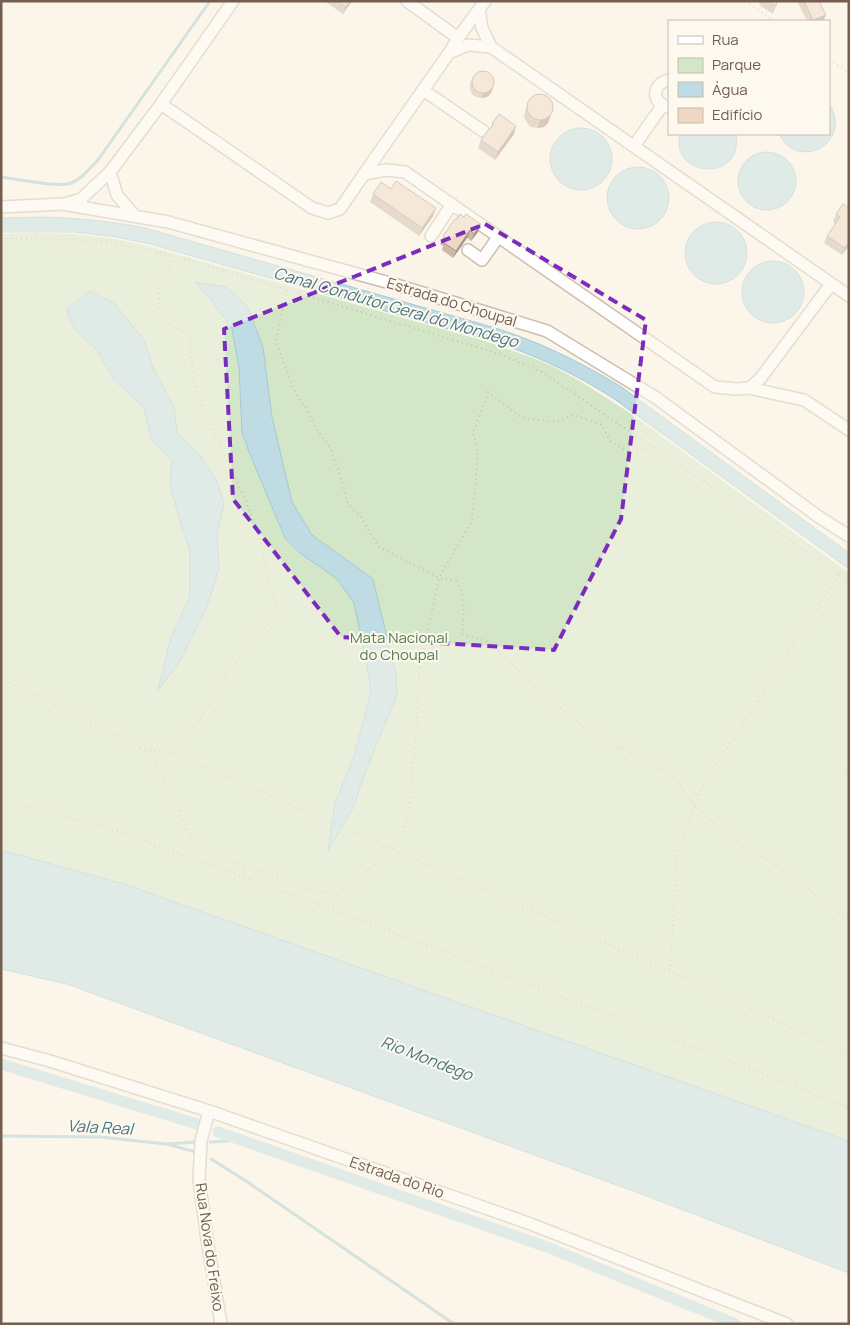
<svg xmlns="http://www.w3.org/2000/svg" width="850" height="1325" font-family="Manrope,sans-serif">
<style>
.green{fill:#d3e7c8}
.water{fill:#bfdbe3;stroke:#a6c9d4}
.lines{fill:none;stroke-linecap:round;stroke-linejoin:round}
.stream{stroke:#a6c9d4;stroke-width:3}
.canal{stroke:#bfdbe3;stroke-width:11}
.minor-casing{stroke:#ccbeb0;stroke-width:14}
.path{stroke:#d3bba6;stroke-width:2;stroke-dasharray:1 4;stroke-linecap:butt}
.minor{stroke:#fff;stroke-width:11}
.wall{fill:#cdb9a8}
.shaded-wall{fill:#a79688}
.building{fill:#eed7c3;stroke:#a79688}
.marked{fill:none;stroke:#7b2cbf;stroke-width:4;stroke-dasharray:10 6;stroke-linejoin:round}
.labels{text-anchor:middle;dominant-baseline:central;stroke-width:4;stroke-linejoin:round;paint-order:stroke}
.street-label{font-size:15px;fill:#735e4f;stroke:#fdf9ef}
.park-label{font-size:15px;fill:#567d4b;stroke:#fdf9ef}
.water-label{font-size:16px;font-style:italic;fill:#4a7684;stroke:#fdf9ef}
</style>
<rect width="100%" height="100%" fill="#fbf5e9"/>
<!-- green -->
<path class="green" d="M35,233C71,233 106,236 141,244L485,341L533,358L552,366L578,380L630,413L849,573V1141L124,884L1,850V234Z"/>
<!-- water -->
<path class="water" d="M829,104C831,107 833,110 834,114C843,143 807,164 786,144C783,141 781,137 779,134H829Z
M550 159a31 31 0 1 1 62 0a31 31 0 1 1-62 0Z
M680,134H736C744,184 669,177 680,134Z
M738 181a29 29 0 1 1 58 0a29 29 0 1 1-58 0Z
M607 198a31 31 0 1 1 62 0a31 31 0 1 1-62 0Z
M42,217C77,218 111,221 145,228L485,325C534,339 577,360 620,386L849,553V569L613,398C575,374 536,355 494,342L150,244L116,237L74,232H1V218Z
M685 253a31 31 0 1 1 62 0a31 31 0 1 1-62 0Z
M742 292a31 31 0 1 1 62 0a31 31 0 1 1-62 0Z
M195,282L226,287L247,306L263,347L272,417L292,502L312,535L373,579L396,675L397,695L372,755L352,810L328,851L335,803L354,756L371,691L365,655L354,603L337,579L300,553L285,538L249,452L242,432L239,368L232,329L211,300Z
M90,291L115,304L144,340L154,370L174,407L177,432L200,455L217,481L224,503L217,536L219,569L207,606L184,654L171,674L158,690L171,637L190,596V551L180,522L170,485L172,460L151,440L144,407L114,380L97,350L75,330L66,310Z
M1,850L124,884L849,1141V1273L644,1195L67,984L1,969Z"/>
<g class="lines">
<!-- stream -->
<path class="stream" d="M1,177C17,179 58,188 71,183C82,179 90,168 98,160L210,1
M1,1136L101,1137L166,1144L198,1142
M210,1142L242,1140
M170,1145L196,1152
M211,1159L246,1181L454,1324"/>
<!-- canal -->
<path class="canal" d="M1,1064L197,1124
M218,1132L547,1247L736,1324"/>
<!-- minor casing -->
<g class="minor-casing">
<path id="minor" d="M407,1L458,38
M479,9L482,28L491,47
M449,53L458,38L485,1
M423,90L483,131
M161,104L312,208L328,213L340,209L364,174L386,170L405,172L715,387L737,389L749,388L760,379L831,284
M667,107C651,101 652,84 669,80
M634,146L662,106
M110,172L161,104L233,1
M364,174L449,53L468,45L491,47L849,296
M65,204L81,199L110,172L117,195L135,216
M1,207L63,204L168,222L390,283L547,331L655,397L819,517L849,536
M431,236L452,204
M468,250L482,260L499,236
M749,388L804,400L849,430
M1,1048L50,1061L209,1111L528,1223L787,1324
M209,1111L201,1141L199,1179L207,1239L221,1324"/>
</g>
<!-- path -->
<path class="path" d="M745,1L774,21
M829,59L849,73
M1,238L103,241L175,256L500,354L542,372L849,580
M175,256L167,272L157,277L160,318L189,336L194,381L210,425L246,501L260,542L276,609L267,626L255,635L226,677L177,755
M287,290L276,341L292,385L298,397L307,409L315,427L331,449L333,458L338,468L348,504L362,518L366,526L379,547L439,578L456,581C467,597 463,616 462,634L489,642L551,701L599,738L617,749L621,748L666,773L679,783L685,794L695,806L730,838L766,858L800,883L849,921
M1,678L139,747L177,755L670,971L849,1055
M140,748L154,759L192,839L209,852L306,888L337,894L374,866L383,845
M849,764L847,772L849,776
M1,799L114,830L304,899L648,1029L849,1108
M394,850L409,815L417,717L419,673L439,578L472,521L478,451L473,433L488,392L522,418L556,422L574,415L602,425L610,441L628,452L654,448
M670,971L677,853L702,787L839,574"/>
<!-- minor -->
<use href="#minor" class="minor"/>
</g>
<!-- wall -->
<path class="wall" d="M324,1H352L343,14Z
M757,1H777L776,6L773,14L762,7Z
M797,1H819L826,15L823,21H807Z
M472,78L493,88L491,93L487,97L482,98L476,97L472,94L470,89V83Z
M528,103L548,123L544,127L538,128L531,127L527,123L524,117L525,111Z
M493,122L516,126L514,134L495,160L478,148L481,140L491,128Z
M373,194L433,216L419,236L370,202Z
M843,204L849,245L842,255L824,243L827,236L835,224L833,222L836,214Z
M455,219L478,232L471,241L467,238L453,258L442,250L443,246L440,244L443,236Z"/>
<!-- shaded-wall -->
<path class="shaded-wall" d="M350,1H352L343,14L346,7Z
M826,15L823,21H813V20Z
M493,88L491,93L487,97L482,98L483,93Z
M551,115L548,123L544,127L538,128L540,120Z
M516,126L514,134L495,160L498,152Z
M436,208L433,216L419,236L422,228Z
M481,224L478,232L471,241L474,234Z
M470,230L467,238L453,258L456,251Z
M849,242V245L842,255L845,248Z"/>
<!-- building -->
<path class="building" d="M338,1H350L346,7Z
M768,1H777L776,6Z
M804,1H819L826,15L813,20Z
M472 82a11 11 0 1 1 22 0a11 11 0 1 1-22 0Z
M527 107a13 13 0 1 1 26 0a13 13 0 1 1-26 0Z
M499,114L516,126L498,152L481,140L488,130L492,127L493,122Z
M396,181L436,208L422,228L373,194L381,182L391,189Z
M843,204L849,208V242L845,248L827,236L840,217L836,214Z
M460,214L464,217L466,214L481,224L474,234L470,230L456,251L444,243L447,239L443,236L455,219L456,220Z"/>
<!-- marked area -->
<path d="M0 0H850V1325H0ZM485,224L646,320L621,519L554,650L341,637L233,499L224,329Z" fill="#fbf5e9" fill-opacity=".55" fill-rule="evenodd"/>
<path class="marked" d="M485,224L646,320L621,519L554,650L341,637L233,499L224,329Z"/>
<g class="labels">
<!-- street labels -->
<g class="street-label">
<text transform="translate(452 302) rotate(17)">Estrada do Choupal</text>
<text transform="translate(397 1177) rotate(19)">Estrada do Rio</text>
<text transform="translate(210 1247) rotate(82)">Rua Nova do Freixo</text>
</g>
<!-- park labels -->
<g class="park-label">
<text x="399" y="637">Mata Nacional<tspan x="399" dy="17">do Choupal</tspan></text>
</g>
<!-- water labels -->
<g class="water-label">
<text transform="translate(396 307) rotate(16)">Canal Condutor Geral do Mondego</text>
<text transform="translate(427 1058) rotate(21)">Rio Mondego</text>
<text transform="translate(100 1127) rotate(3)">Vala Real</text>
</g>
</g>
<!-- border -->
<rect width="850" height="1325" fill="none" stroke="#735e4f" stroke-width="5"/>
<!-- legend -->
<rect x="668" y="20" width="162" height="115" fill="#fdf9ef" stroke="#c6bbaf"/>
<rect x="678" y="36" width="25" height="8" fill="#ffffff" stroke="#c6bbaf"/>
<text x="712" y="45" font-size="15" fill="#735e4f">Rua</text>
<rect x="678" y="58" width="25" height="15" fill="#d3e7c8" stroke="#c6bbaf"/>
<text x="712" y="70" font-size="15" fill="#735e4f">Parque</text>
<rect x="678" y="82" width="25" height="15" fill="#bfdbe3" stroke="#c6bbaf"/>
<text x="712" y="95" font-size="15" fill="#735e4f">Água</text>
<rect x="678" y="108" width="25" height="15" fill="#eed7c3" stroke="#c6bbaf"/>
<text x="712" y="120" font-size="15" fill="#735e4f">Edifício</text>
</svg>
